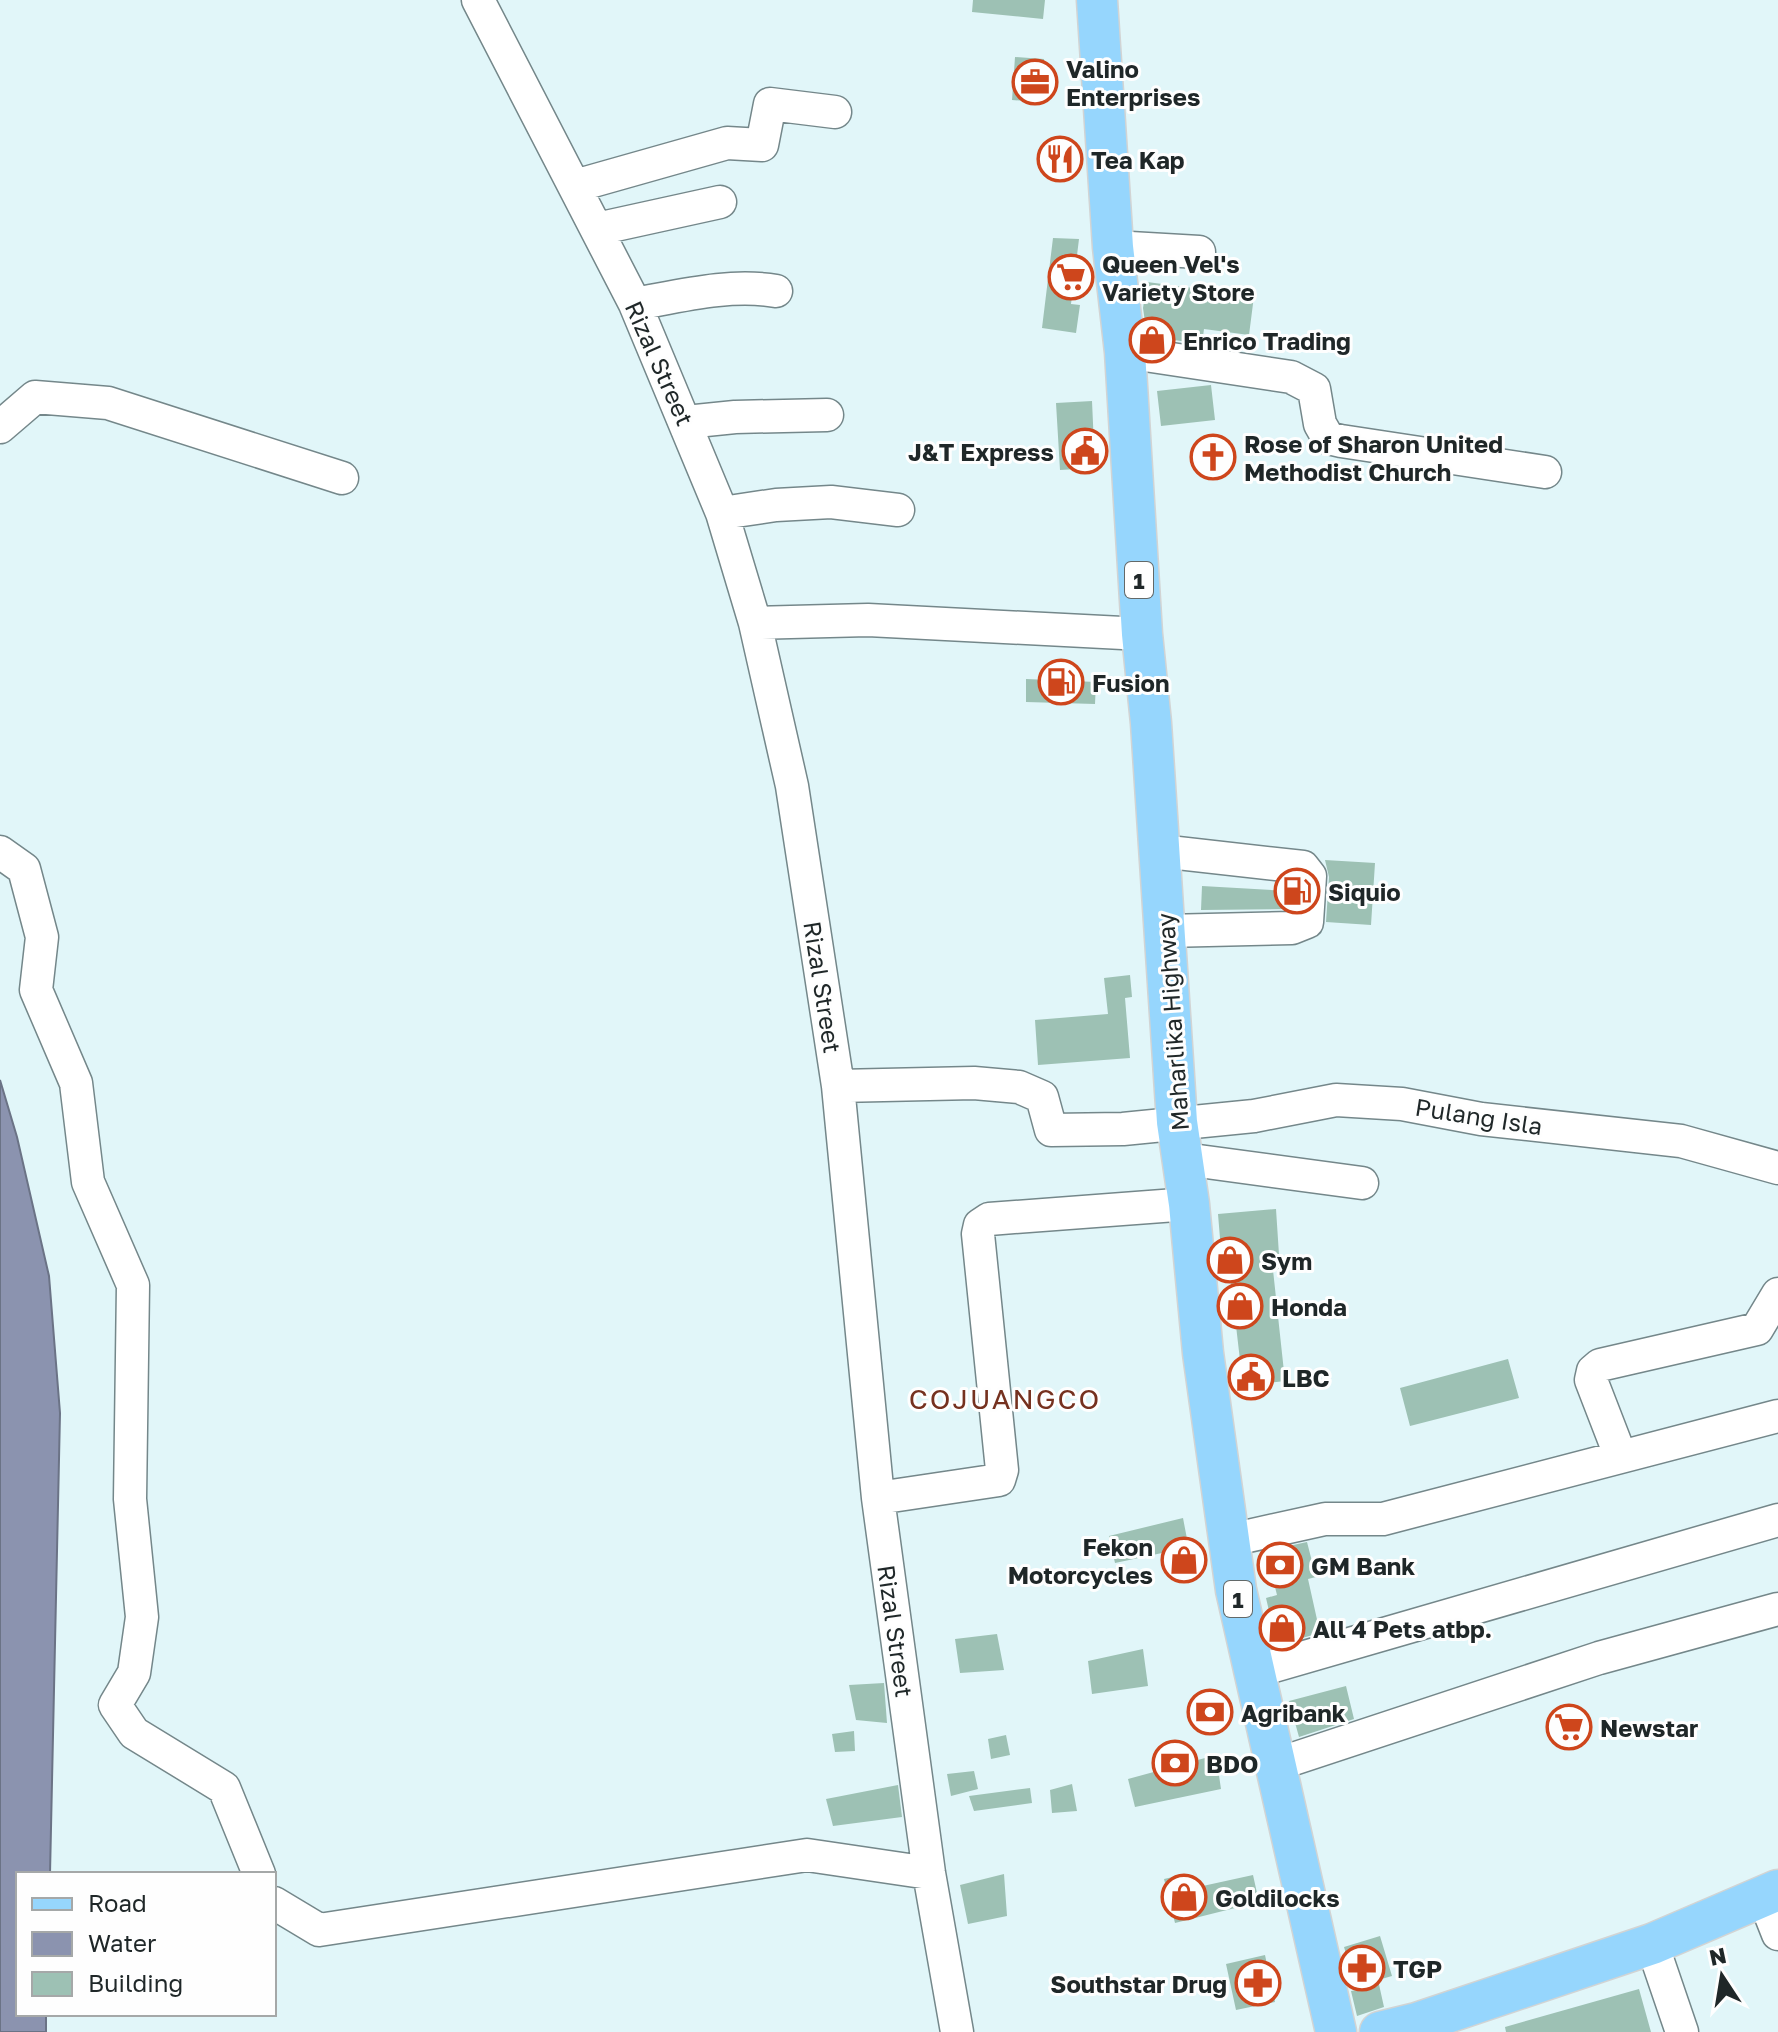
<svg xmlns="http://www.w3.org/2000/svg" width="1778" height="2032" font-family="'Golos Text',sans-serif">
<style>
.water{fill:#8b93af;stroke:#6b7386;stroke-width:2}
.building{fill:#9dc1b4}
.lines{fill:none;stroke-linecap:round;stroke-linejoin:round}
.minor-casing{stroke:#74878a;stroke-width:35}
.major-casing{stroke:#d2d4d4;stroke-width:43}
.minor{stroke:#fff;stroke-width:32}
.major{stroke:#96d6fd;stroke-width:40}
.labels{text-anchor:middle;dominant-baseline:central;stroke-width:6;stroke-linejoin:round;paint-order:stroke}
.shield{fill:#fefefe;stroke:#626868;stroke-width:2}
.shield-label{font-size:22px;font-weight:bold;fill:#1f2728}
.poi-label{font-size:24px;font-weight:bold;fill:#1f2728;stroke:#fefefe;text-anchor:start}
.street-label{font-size:24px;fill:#1f2728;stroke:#fefefe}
.quarter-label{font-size:28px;letter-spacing:2px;fill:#75311f;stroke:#fefefe}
</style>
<rect width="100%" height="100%" fill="#e1f6f9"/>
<!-- water -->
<path class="water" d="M0,1080L17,1137L49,1276L60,1413L50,1874H18V2014H46V2032H0Z"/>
<!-- building -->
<path class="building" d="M973,0H1045L1043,19L972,12Z
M1015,57L1044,59L1041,102L1012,100Z
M1061,142L1062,162L1046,163L1044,144Z
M1053,238L1079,239L1071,304L1080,305L1076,333L1042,328Z
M1147,282L1254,296L1249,335L1204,329L1202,344L1146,336L1148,322H1145L1143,308Z
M1211,385L1215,420L1161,426L1157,391Z
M1092,401L1095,468L1060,470L1056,403Z
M1026,679L1096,682L1095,704L1026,702Z
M1325,860L1375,863L1371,925L1326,922L1329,877Z
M1202,886L1287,891L1286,909L1201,910Z
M1130,975L1132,997L1125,998L1130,1058L1038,1065L1035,1020L1108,1014L1104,978Z
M1276,1209L1280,1270H1273L1285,1381L1243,1386L1230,1274L1223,1275L1218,1214Z
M1508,1359L1519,1398L1410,1426L1400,1388Z
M1183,1518L1192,1565L1165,1571L1162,1553L1115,1563L1109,1536Z
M1307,1542L1316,1577L1308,1579L1320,1633L1277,1645L1266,1598L1277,1595L1266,1551Z
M997,1634L1004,1670L960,1673L955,1639Z
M1143,1649L1148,1686L1092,1694L1088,1661Z
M884,1683L887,1723L856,1720L849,1685Z
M1346,1686L1354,1719L1299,1737L1289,1701Z
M854,1731L855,1751L835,1752L832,1734Z
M1006,1735L1010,1755L991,1759L988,1739Z
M1216,1755L1221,1789L1135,1807L1128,1779Z
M974,1771L978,1789L951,1796L947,1774Z
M1072,1784L1077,1811L1052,1813L1050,1790Z
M898,1785L902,1817L833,1826L826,1799Z
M1030,1788L1032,1803L974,1811L969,1796Z
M1004,1874L1007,1916L968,1924L960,1885Z
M1186,1874L1189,1889L1253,1875L1259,1902L1175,1923L1164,1879Z
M1380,1936L1392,1976L1378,1980L1384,2007L1357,2016L1351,1991L1357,1990L1344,1947Z
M1265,1955L1275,2002L1236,2010L1226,1964Z
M1639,1989L1651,2032H1506L1505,2027Z"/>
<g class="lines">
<!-- minor casing -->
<g class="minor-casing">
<path id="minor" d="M478,0L635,304L722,513L755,623L792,786L838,1086L878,1498L929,1873L957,2032
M575,186L727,143L762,145L770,104L835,112
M597,229L720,202
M1113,247L1199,252
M635,304C680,296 730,283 776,291
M1125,352L1291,377L1314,389L1320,424L1328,438L1341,441L1545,472
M686,422L735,417L827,415
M0,427L35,397L108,403L342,478
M722,513L776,505L831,502L898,510
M755,623L868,620L1142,634
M1160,851L1303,867L1310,876L1307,922L1292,928L1165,931
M0,852L24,869L42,937L36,990L76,1083L88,1182L133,1285L130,1499L142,1617L134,1673L115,1705L134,1733L224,1788L259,1874
M838,1086L974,1083L1019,1087L1042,1097L1051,1130L1123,1129L1254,1116L1336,1100L1402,1104L1481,1119L1681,1141L1778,1168
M1184,1159L1362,1183
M1620,1455L1591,1380L1593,1371L1600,1365L1757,1329L1778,1294
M878,1498L999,1480L1002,1470L978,1234L980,1225L989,1219L1189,1204
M1230,1540L1325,1519H1383L1778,1416
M1253,1672L1778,1520
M1275,1765L1599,1658L1778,1609
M1763,1896L1778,1934
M274,1903L319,1930L807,1855L929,1873
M1652,1944L1682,2032"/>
</g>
<!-- major casing -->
<g class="major-casing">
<path id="major" d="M1097,0L1113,247L1125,352L1142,634L1151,723L1177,1122L1189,1204L1203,1353L1236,1590L1336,2032
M1380,2032L1417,2023L1652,1944L1778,1890"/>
</g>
<!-- minor -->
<use href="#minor" class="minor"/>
<!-- major -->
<use href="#major" class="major"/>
</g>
<!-- icons -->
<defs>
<g id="office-ring" transform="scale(2.3)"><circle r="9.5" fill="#fefefe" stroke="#ce461c" stroke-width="1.5"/><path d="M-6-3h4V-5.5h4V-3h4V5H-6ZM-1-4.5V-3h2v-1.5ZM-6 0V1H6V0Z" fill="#ce461c"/></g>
<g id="restaurant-ring" transform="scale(2.3)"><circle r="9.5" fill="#fefefe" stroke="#ce461c" stroke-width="1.5"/><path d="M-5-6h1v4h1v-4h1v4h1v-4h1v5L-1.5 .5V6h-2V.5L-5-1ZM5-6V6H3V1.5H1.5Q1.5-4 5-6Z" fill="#ce461c"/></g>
<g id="supermarket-ring" transform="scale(2.3)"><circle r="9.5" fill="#fefefe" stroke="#ce461c" stroke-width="1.5"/><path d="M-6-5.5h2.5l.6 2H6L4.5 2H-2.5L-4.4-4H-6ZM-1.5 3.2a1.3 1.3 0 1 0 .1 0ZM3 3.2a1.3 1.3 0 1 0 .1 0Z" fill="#ce461c"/></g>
<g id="shop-ring" transform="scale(2.3)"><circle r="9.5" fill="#fefefe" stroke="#ce461c" stroke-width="1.5"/><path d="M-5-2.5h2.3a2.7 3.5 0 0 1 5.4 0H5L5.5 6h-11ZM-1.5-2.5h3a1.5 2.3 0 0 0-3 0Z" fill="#ce461c"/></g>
<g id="civic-ring" transform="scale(2.3)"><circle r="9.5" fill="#fefefe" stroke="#ce461c" stroke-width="1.5"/><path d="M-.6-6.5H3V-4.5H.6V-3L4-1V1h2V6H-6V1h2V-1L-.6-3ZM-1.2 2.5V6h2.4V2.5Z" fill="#ce461c"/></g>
<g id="church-ring" transform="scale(2.3)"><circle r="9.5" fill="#fefefe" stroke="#ce461c" stroke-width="1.5"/><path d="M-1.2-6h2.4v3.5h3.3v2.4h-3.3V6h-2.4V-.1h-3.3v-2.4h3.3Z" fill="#ce461c"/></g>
<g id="fuel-ring" transform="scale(2.3)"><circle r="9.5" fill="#fefefe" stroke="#ce461c" stroke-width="1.5"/><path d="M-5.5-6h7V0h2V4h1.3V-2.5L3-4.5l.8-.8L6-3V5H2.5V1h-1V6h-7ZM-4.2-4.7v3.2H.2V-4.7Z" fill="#ce461c"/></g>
<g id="bank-ring" transform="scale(2.3)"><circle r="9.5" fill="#fefefe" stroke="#ce461c" stroke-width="1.5"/><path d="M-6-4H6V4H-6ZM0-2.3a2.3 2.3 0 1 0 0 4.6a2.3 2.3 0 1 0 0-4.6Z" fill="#ce461c"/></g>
<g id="pharmacy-ring" transform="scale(2.3)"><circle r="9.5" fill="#fefefe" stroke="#ce461c" stroke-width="1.5"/><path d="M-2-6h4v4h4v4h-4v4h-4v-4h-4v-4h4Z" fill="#ce461c"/></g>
</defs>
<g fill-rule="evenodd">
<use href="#office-ring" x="1035" y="82"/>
<use href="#restaurant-ring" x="1060" y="159"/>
<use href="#supermarket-ring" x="1071" y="277"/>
<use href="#shop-ring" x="1152" y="340"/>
<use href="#civic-ring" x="1085" y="451"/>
<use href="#church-ring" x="1213" y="457"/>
<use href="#fuel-ring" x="1061" y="682"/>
<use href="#fuel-ring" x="1297" y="891"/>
<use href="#shop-ring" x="1230" y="1260"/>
<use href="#shop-ring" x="1240" y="1306"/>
<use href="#civic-ring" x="1251" y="1377"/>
<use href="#shop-ring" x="1184" y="1560"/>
<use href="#bank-ring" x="1280" y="1565"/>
<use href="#shop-ring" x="1282" y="1628"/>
<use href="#bank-ring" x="1210" y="1712"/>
<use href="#supermarket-ring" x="1569" y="1727"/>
<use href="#bank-ring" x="1175" y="1763"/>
<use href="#shop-ring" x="1184" y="1897"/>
<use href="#pharmacy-ring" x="1362" y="1968"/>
<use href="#pharmacy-ring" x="1258" y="1983"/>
</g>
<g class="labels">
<!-- shield labels -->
<g class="shield">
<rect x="1125" y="562" width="28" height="36" rx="6"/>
<rect x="1224" y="1581" width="28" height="36" rx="6"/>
</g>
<g class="shield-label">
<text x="1139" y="580">1</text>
<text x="1238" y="1599">1</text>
</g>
<!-- poi labels -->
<g class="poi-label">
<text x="1066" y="68">Valino<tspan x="1066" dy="28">Enterprises</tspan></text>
<text x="1091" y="159">Tea Kap</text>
<text x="1102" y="263">Queen Vel's<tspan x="1102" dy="28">Variety Store</tspan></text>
<text x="1183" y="340">Enrico Trading</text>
<text x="1244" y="443">Rose of Sharon United<tspan x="1244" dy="28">Methodist Church</tspan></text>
<text x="1054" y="451" text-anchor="end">J&amp;T Express</text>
<text x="1092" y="682">Fusion</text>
<text x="1328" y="891">Siquio</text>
<text x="1261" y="1260">Sym</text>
<text x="1271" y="1306">Honda</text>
<text x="1282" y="1377">LBC</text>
<text x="1153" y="1546" text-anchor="end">Fekon<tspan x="1153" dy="28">Motorcycles</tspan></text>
<text x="1311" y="1565">GM Bank</text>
<text x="1313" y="1628">All 4 Pets atbp.</text>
<text x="1241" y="1712">Agribank</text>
<text x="1600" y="1727">Newstar</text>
<text x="1206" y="1763">BDO</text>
<text x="1215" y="1897">Goldilocks</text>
<text x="1393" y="1968">TGP</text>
<text x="1227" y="1983" text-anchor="end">Southstar Drug</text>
</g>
<!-- street labels -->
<g class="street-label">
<text transform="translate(660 363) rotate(66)">Rizal Street</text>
<text transform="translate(823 987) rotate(81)">Rizal Street</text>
<text transform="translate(1172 1022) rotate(-94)">Maharlika Highway</text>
<text transform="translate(1479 1116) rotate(9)">Pulang Isla</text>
<text transform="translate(896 1631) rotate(82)">Rizal Street</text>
</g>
<!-- quarter labels -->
<g class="quarter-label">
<text x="1005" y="1398">COJUANGCO</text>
</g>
</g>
<!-- legend -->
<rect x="16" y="1872" width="260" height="144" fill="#fefefe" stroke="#a5a8a8" stroke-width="2"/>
<rect x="32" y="1898" width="40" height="12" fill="#96d6fd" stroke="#a5a8a8" stroke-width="2"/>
<text x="88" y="1912" font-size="24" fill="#1f2728">Road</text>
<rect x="32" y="1932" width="40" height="24" fill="#8b93af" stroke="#a5a8a8" stroke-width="2"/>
<text x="88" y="1952" font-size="24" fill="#1f2728">Water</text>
<rect x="32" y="1972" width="40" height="24" fill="#9dc1b4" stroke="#a5a8a8" stroke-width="2"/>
<text x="88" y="1992" font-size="24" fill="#1f2728">Building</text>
<!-- north arrow -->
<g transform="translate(1722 1976) rotate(348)" stroke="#fefefe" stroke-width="6" paint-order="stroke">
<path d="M0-6L14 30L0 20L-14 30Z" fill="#1f2728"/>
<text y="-12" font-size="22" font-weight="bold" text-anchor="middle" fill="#1f2728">N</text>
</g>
</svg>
